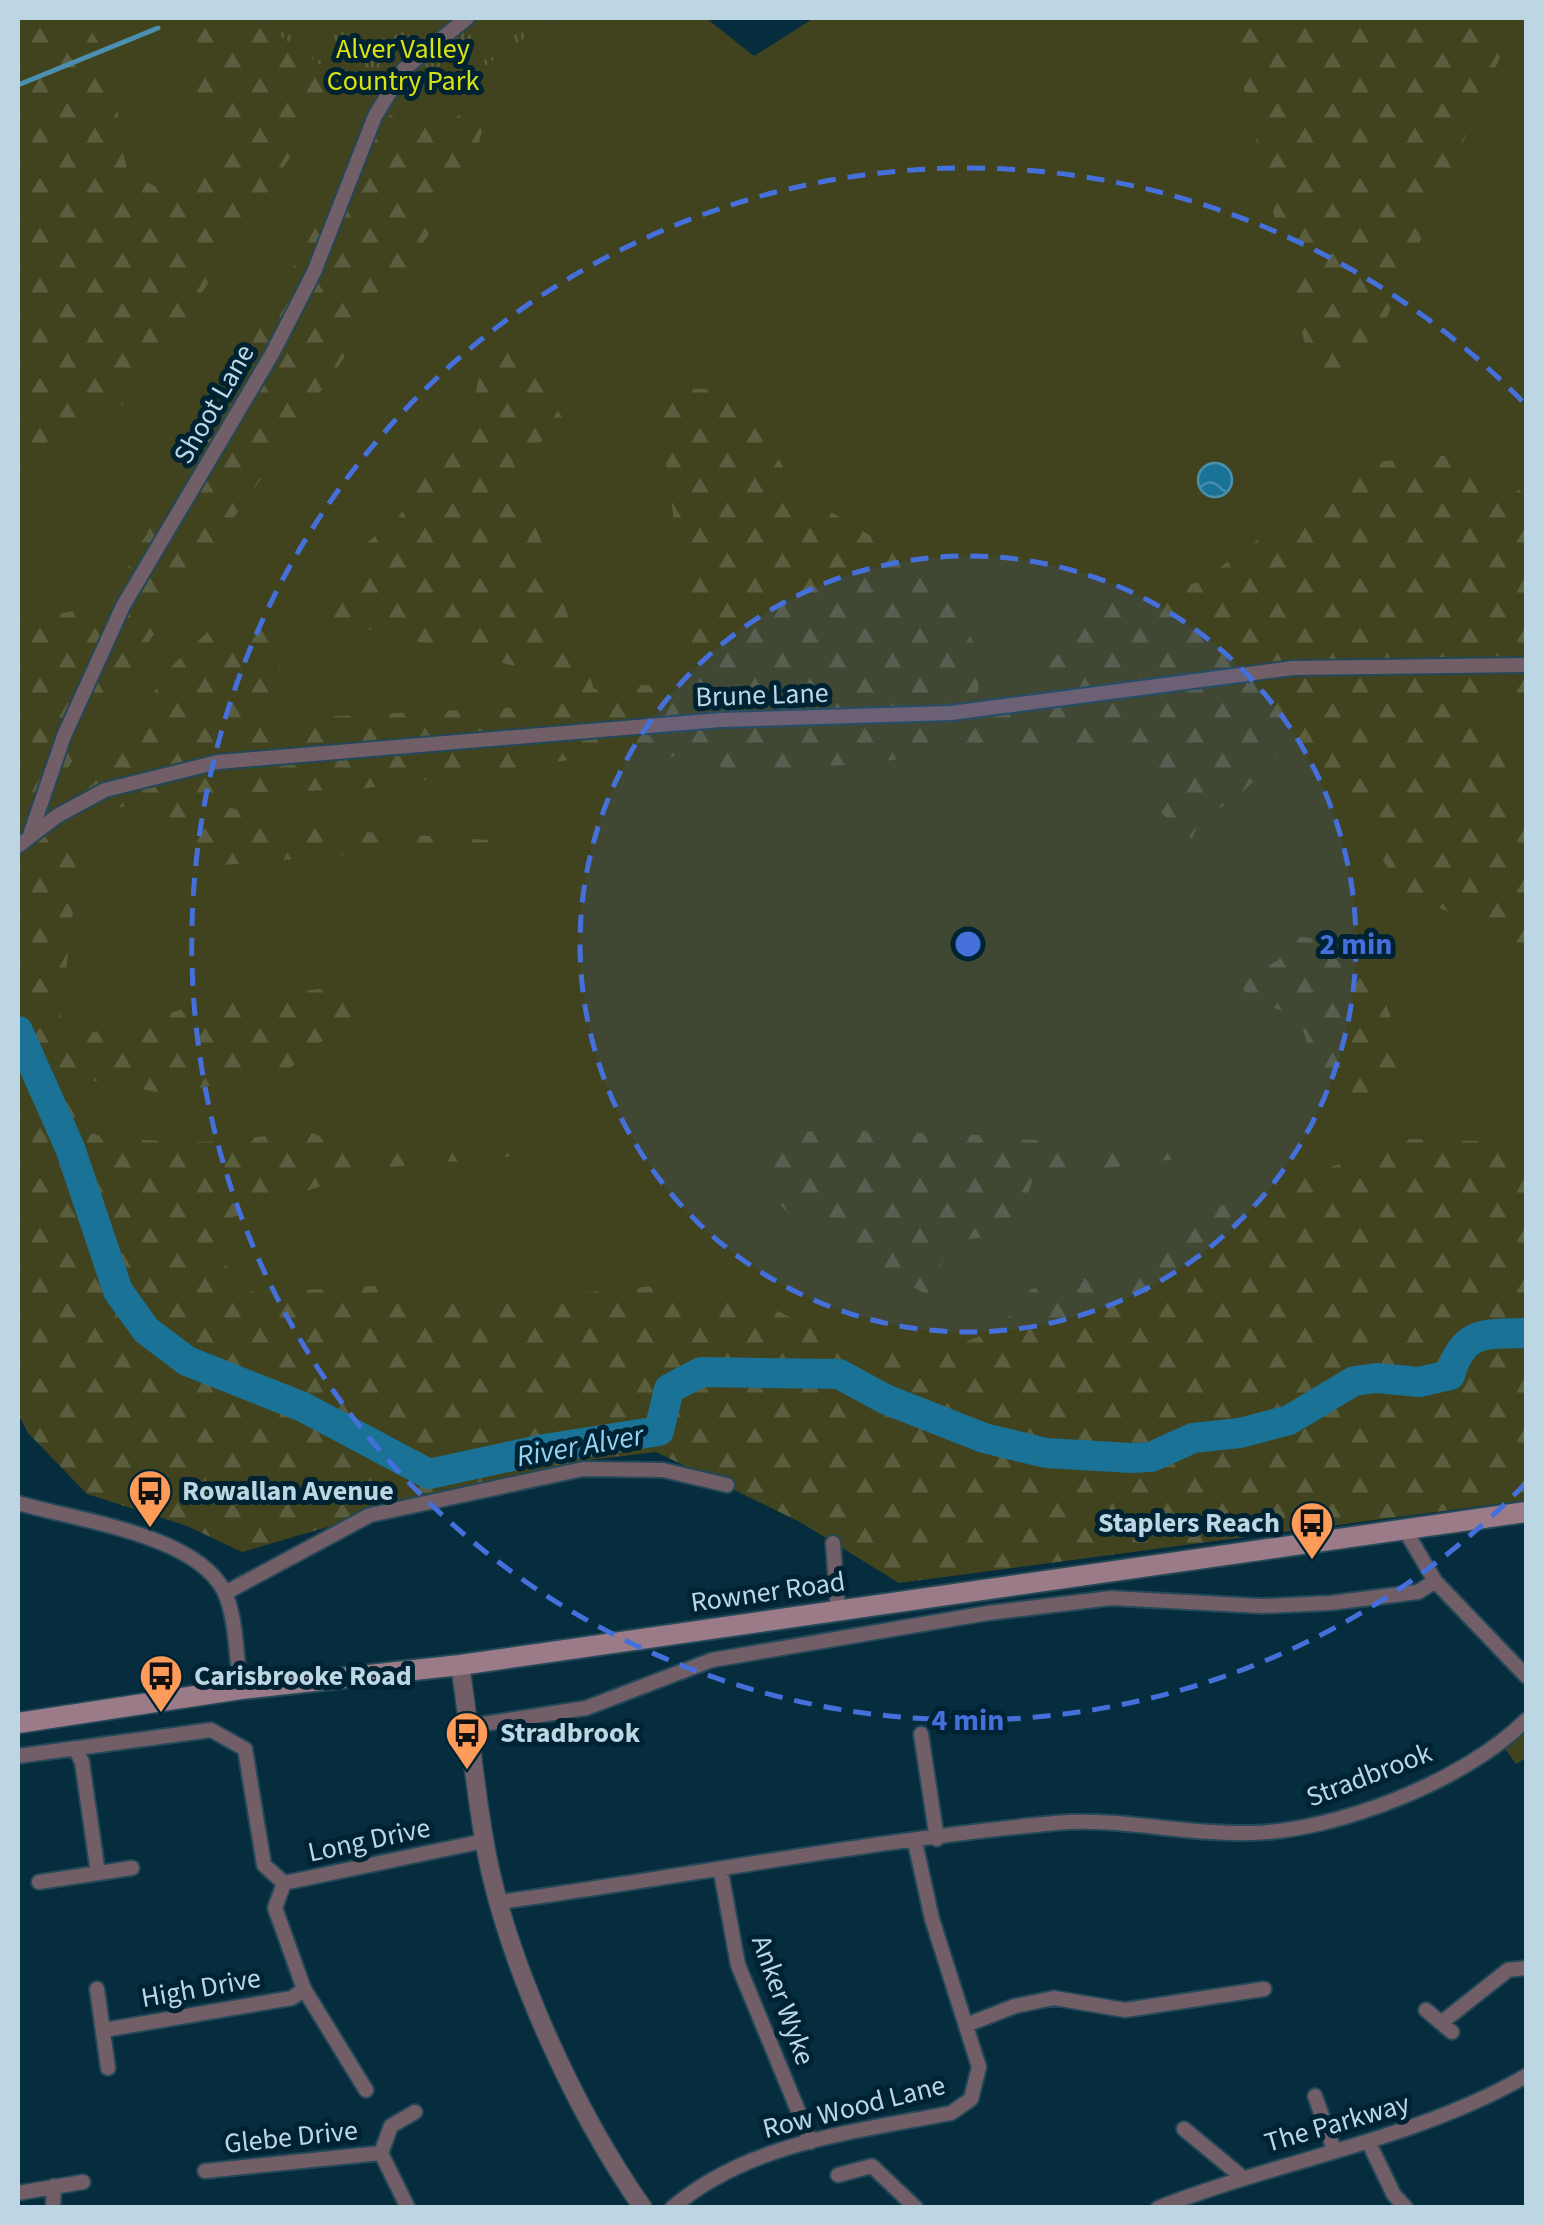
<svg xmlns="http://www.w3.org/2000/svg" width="1544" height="2225" font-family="'Source Sans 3',sans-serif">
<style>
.grass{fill:#40431d}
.forest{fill:url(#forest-firs)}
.park{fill:url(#park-tufts)}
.water{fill:url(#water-waves);stroke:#4b90ae;stroke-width:2.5}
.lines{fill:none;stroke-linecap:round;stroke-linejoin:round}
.stream{stroke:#4b90ae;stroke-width:5}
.river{stroke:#1a7297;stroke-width:30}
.minor-casing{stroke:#234858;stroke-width:18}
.tertiary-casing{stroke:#234858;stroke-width:21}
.secondary-casing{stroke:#234858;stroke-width:24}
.minor{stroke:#725e66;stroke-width:14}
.tertiary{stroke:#725e66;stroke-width:18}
.secondary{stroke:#9b7b88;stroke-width:20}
.ring{fill:none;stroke:#4570db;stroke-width:5;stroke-dasharray:18 12}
.labels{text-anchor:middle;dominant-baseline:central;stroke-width:10;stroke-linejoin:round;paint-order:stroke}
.park-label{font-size:28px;fill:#dae210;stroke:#002333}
.street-label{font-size:28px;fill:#bdd6e3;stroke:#002333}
.poi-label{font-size:28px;font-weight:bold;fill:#bdd6e3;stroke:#002333;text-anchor:start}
.water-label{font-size:30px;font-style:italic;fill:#95d2f3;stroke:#002333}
.centre{fill:#4570db;stroke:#002333;stroke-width:5}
.ring-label{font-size:30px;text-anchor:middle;font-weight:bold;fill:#4570db;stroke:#002333;stroke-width:10;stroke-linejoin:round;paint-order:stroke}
</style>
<defs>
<pattern id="forest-firs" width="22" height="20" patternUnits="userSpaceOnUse" patternTransform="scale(2.5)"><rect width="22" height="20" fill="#40431d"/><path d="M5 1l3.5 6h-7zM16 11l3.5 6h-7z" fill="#5a5d3e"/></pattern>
<pattern id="park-tufts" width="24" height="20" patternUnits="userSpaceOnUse" patternTransform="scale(2.5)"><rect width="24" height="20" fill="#40431d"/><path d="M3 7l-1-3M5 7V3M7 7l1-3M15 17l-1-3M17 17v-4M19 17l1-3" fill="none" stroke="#5a5d3e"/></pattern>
<pattern id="water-waves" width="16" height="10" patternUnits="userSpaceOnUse" patternTransform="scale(2.5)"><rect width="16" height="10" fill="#1a7297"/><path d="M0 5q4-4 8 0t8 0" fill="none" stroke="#448caa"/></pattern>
</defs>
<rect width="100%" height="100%" fill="#062d3e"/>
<!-- grass -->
<path class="grass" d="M18,18H255L403,124L553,18H706L754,56L814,18H1526V1344L170,1418L18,1213Z
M1526,1729V1758L1516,1764L1503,1746Z"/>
<!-- forest -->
<path class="forest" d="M18,18H83L116,70L119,138L128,172C170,199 191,192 223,159L196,87L195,66L175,45L171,18H255L341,79L132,400L48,441L18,482Z
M1227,18H1517L1365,368L1335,379L1312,374Z
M493,88L471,173L139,656L68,768L92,786L171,667L212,628L255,632L295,620L281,652L277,719L558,705L551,675L315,616L368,542L398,518L441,451L446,432L464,417L476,392L480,368L503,336L528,361L566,424L513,462L594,689L697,681L655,388L742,390L796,491L909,559L942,588L980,654L976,721L1058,699L1049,666L1095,602L1200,582L1362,463L1473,453L1526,496V696L1472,700L1526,808V969L1478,926L1404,891L1295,733C1271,761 1239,807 1201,815L1192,839L1161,813L1154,784L1118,750L1056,742L970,747L868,764L736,770L642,750L360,789L182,795L307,828L504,841L199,867L145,801L72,820L77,877L58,1041L196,1006L319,989L392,1004L319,1043L288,1070L169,1094L66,1076L78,1129L110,1139L204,1142L309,1132L359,1149L605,1148L369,1169L233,1217L208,1248L255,1293L374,1286L457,1305L654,1286L770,1307L842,1344L935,1353L999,1329L1031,1289L1119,1272L1178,1221L1410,1139L1479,1141L1526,1158V1500L899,1583L800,1522L656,1452L581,1461L516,1480L458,1489L242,1552L187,1526L87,1494L28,1433L18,1414V587L30,611L64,613L109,602L388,96L442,129Z
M1300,937C1383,943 1399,1032 1408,1099L1351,1095L1328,1072L1291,1048L1312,1058L1299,1018L1251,998L1236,983L1277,961Z
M835,1130L977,1135L1205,1155L1033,1178L1015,1232L951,1242L928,1295L832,1243L784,1209L752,1158L775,1133Z"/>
<!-- park -->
<path class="park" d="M255,18H553L403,124Z"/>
<!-- water -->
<path class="water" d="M1198 480a17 17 0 1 1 34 0a17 17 0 1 1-34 0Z"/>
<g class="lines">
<!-- stream -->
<path class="stream" d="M18,85L158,28"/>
<!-- river -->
<path class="river" d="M18,1031L70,1148L118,1291L146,1330L187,1361L303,1407L429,1474L544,1449L659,1431L669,1389L701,1372L839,1374L885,1399L984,1438L1046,1453L1131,1458L1151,1457L1193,1438L1240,1433L1289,1420L1354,1381L1377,1378L1419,1382L1450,1375C1463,1330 1484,1334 1526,1333"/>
<!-- minor casing -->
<g class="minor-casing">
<path id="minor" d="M30,835L64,736L123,606L272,354L314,272L375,116L404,69L467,18
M18,846L57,816L105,790L218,762L720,720L951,713L1293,668L1526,665
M18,1503C75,1520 195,1534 224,1591C237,1618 236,1660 241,1689
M1405,1530L1435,1581L1526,1676
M833,1543L838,1610
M225,1593L370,1515L583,1469L663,1470L727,1485
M470,1726L586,1708L712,1660L988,1613L1111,1598L1262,1606L1330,1603L1418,1592L1435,1581
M921,1734L937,1839
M75,1748L82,1762L98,1873
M18,1756L211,1730L245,1749L264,1865L284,1883L484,1841
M721,1872L738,1965L811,2142
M39,1882L132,1868
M284,1883L275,1908L304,1989L366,2090
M500,1902C683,1877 872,1840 1055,1823C1120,1817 1185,1835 1251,1833C1337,1831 1465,1781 1526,1720
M97,1989L108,2068
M1426,2010L1452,2032
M1441,2023L1508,1970L1526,1968
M966,2025L1015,2006L1054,1998L1125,2010L1264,1989
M104,2030L292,1998L304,1989
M1315,2096L1334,2150
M1184,2129L1242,2177
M1368,2141L1394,2195L1406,2208
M205,2171L381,2153
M838,2175L872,2166L916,2208
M18,2193L83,2182
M53,2208L54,2186
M408,2208L381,2153L391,2126L415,2112
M672,2208C749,2142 855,2132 951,2113L971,2099L979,2067L932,1919L915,1842
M1158,2208C1280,2160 1412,2141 1526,2076"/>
</g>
<!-- tertiary casing -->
<g class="tertiary-casing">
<path id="tertiary" d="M460,1665C469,1723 474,1781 484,1839C504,1957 574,2110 643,2208"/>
</g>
<!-- secondary casing -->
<g class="secondary-casing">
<path id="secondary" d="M18,1723L241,1689L460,1665L1526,1512"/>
</g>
<!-- minor -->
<use href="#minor" class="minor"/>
<!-- tertiary -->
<use href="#tertiary" class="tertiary"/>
<!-- secondary -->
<use href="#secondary" class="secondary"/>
</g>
<!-- distance rings -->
<circle cx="968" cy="944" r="388" fill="#4570db" fill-opacity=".12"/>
<g class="ring">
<circle cx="968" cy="944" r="388"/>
<path d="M1526 1483A776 776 0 1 1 1526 405"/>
</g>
<!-- icons -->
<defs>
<g id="bus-pin" transform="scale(2.25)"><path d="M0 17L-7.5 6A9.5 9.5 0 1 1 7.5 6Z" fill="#ff9b59" stroke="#002333"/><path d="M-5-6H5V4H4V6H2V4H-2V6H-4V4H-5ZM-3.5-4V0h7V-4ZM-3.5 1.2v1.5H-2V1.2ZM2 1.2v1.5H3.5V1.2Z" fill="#111"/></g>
</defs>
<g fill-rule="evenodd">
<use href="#bus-pin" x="150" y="1491"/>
<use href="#bus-pin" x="1312" y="1523"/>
<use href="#bus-pin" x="161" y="1676"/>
<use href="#bus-pin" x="467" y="1733"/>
</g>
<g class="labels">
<!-- park labels -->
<g class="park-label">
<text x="403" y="49">Alver Valley<tspan x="403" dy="32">Country Park</tspan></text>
</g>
<!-- street labels -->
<g class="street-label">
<text transform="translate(214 404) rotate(-60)">Shoot Lane</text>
<text transform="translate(762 695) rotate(-2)">Brune Lane</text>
<text transform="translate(768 1592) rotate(-8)">Rowner Road</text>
<text transform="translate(1369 1775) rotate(-21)">Stradbrook</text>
<text transform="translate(369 1840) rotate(-12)">Long Drive</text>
<text transform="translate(201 1988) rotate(-10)">High Drive</text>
<text transform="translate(783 2000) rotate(70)">Anker Wyke</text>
<text transform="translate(854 2107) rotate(-14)">Row Wood Lane</text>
<text transform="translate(1337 2123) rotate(-16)">The Parkway</text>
<text transform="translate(291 2137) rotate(-6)">Glebe Drive</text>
</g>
<!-- poi labels -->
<g class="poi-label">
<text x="182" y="1491">Rowallan Avenue</text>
<text x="1280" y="1523" text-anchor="end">Staplers Reach</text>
<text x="194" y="1676">Carisbrooke Road</text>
<text x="500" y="1733">Stradbrook</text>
</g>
<!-- water labels -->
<g class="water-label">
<text transform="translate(580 1446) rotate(-10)">River Alver</text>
</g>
</g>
<circle cx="968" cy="944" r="15" class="centre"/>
<g class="ring-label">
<text x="1356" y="954">2 min</text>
<text x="968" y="1730">4 min</text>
</g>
<!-- border -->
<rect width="1544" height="2225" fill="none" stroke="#bdd6e3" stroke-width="40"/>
</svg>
